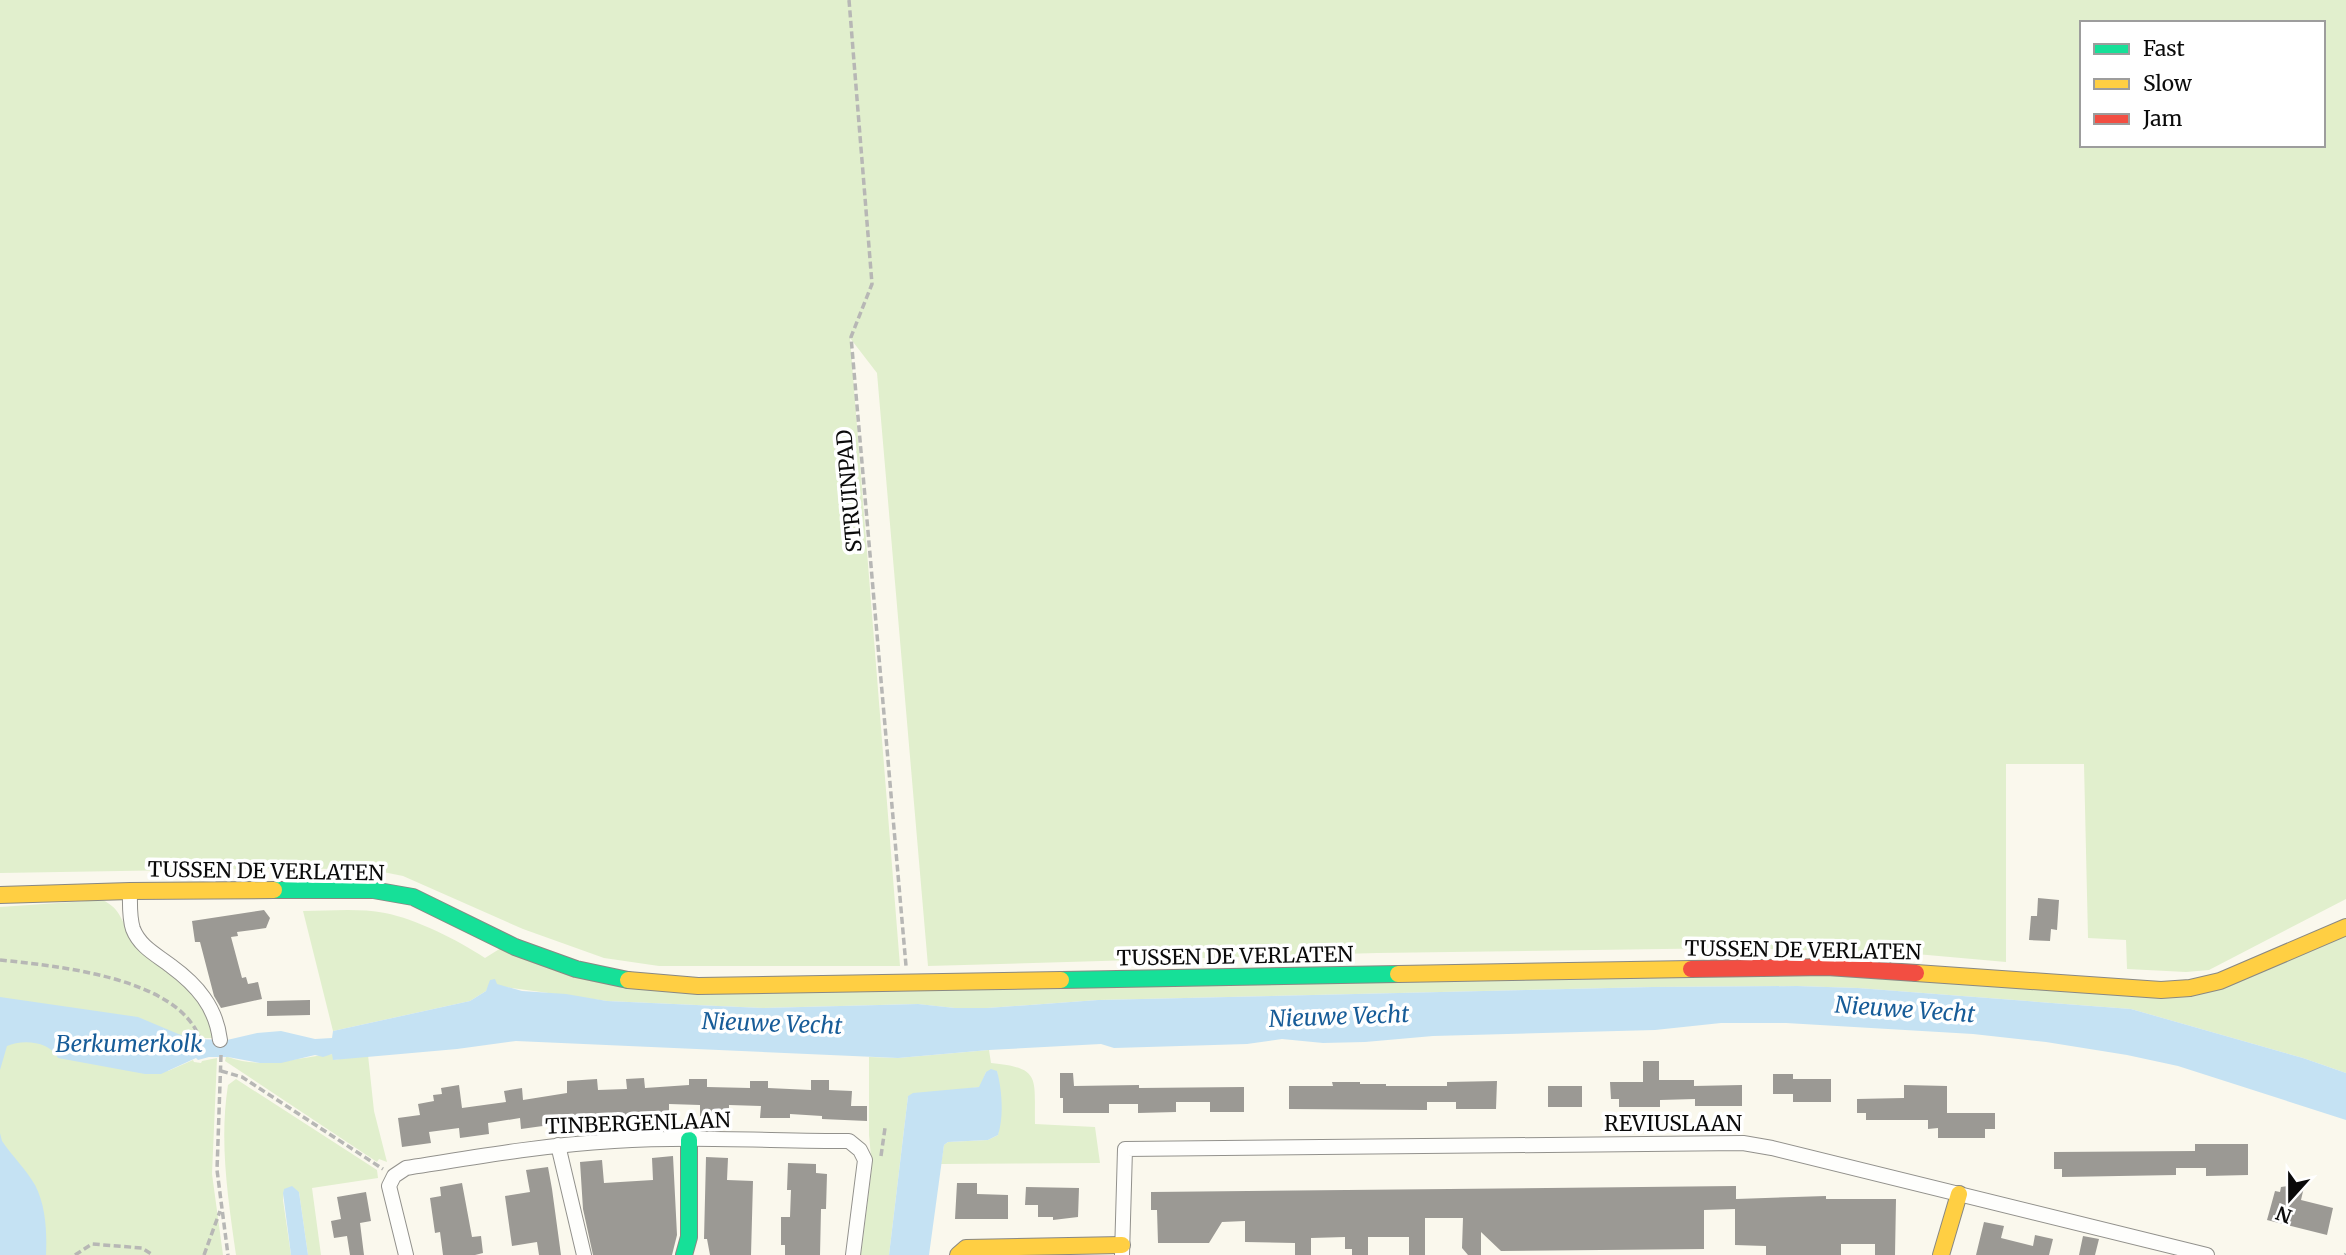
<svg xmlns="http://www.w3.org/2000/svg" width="2346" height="1255" font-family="Merriweather,serif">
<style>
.green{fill:#e1efcd;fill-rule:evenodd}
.water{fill:#c5e2f3}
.building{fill:#9b9994}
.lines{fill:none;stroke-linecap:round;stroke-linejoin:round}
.street-casing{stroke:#92918c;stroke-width:16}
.fast-casing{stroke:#898883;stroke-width:18}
.slow-casing{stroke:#898883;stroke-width:18}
.jam-casing{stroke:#898883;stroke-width:18}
.path{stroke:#b7b7b5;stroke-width:3.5;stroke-dasharray:7 3.5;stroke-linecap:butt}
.street{stroke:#fefefc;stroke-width:14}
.fast{stroke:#16e098;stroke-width:16}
.slow{stroke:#ffcf43;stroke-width:16}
.jam{stroke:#f24e42;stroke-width:16}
.labels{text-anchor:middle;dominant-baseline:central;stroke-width:7;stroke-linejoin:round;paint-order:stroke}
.street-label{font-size:21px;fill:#0a0a0a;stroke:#fff}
.water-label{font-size:23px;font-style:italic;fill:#175c98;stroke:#fff}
</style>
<rect width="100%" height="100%" fill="#faf8ed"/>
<!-- green -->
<path class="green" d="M0,0H2346V899L2209,970L2186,972L2127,969L2126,940L2088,938L2084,764H2006V962L1905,953L1733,948L1377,953L928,966L877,373L850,338L900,966H659L604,958L523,929L403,876L378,871L305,868L0,873ZM2082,23H2323V145H2082Z
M102,900C122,908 122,925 133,941C147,963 173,972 191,990C203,1003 209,1022 215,1038H201V1035H198L193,1040L167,1031L168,1071L193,1060L194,1062L201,1063L202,1061L217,1058L212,1174L223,1255H0V907Z
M303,911C330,911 358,908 385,913C416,919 458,940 485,958L501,948L603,982L1813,974L2171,995L2346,933V1073L2303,1058L2131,1009L1858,988L1797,986L1652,987L1098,1000L987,1008H955L917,1004L763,1008L607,1001L490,985L486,991L470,1001L333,1031Z
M989,1050L991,1063C1042,1068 1034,1078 1035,1124L1095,1127L1100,1163L941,1164L944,1145L948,1142L988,1140L998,1135L1001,1102L997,1071L986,1072L980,1087L908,1096L889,1255H861L872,1167L869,1135V1057L898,1058Z
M333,1054V1060L368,1055L374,1111L387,1162L379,1159L377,1162L225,1061L226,1057H228C263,1070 297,1057 333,1054Z
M236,1079L377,1170L378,1178L312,1188L321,1255H308L299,1192L284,1189L283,1200L291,1255H236C228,1198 219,1142 228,1085Z"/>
<!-- water -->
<path class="water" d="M495,979L497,984L522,991L566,994L607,1001L763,1008L918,1004L955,1008H987L1098,1000L1652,987L1797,986L1858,988L2131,1009L2303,1058L2346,1073V1120L2178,1066L2127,1055L2046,1042L1973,1034L1786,1023H1721L1655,1030L1433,1036L1365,1042L1323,1043L1282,1039L1247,1044L1114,1048L1101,1044L989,1050L898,1058L516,1041L457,1049L333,1060L332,1054L323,1057L315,1055L281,1063H260L228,1057H209L198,1060L196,1058L161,1074H145L58,1058C50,1041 22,1039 7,1046L0,1070V997L138,1017L195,1041L197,1039L227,1040L257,1033L281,1031L315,1039L332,1038L333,1031L470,1001L486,991L490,980Z
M991,1069L997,1071C1002,1089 1004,1117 998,1135L988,1140L948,1142L944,1145L929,1255H889L908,1096L913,1093L979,1087L986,1072Z
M0,1133L2,1141C12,1156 26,1169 35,1185C46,1206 47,1232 46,1255H0Z
M292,1186L299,1192L308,1255H291L283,1193L284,1189Z"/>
<!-- building -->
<path class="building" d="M2038,898L2059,900L2057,930L2051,929L2050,941L2029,940L2031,916H2037Z
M264,910L270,918L266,928L237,932L238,936L231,937L242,978L246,977L248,984L258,982L262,999L221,1008L214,996L200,942H195L192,921Z
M310,1000V1015L267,1016V1001Z
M1643,1061H1659V1080H1694V1086L1742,1085V1106H1695V1099L1660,1100V1107H1619V1099H1611L1610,1082H1643Z
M1060,1073H1073L1074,1086L1139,1085V1088L1244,1087V1112H1210V1102H1176V1112L1138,1113V1104H1109V1113H1063V1098H1060Z
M1773,1074H1793V1079H1831V1102H1793V1094H1773Z
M644,1078L645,1088L689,1085V1079H707V1087L750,1088V1081H768V1088L811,1090V1080H829V1090L852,1091L851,1106H867V1121L822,1119V1116L790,1114V1118H760L761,1106L729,1105V1117L700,1116V1105L669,1104V1116L580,1121V1115L550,1120V1125L521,1129L520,1118L488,1123L489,1134L460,1138L459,1128L429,1132L431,1143L402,1147L398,1118L420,1115L418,1104L434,1101L433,1095L442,1094L441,1088L459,1085L462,1108L506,1102L504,1091L522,1088L523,1100L567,1093V1081L597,1079L598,1090L627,1089L626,1079Z
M1497,1081L1496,1109H1456V1102H1427V1110L1289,1109V1086H1333L1332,1082H1360V1084H1386V1086H1447V1082Z
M1904,1085L1947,1086V1113H1995V1129H1985V1138H1938V1128L1928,1129V1120H1866V1113H1857V1099L1904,1098Z
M1548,1086H1582V1107H1548Z
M2195,1144H2248V1175L2206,1176V1168H2176V1175L2062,1177V1169H2054V1152L2195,1151Z
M673,1156L677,1235L672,1255H593L583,1209L580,1162L602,1160L604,1183L653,1180L652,1158Z
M706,1157L728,1158L727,1180L753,1181L751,1255H710L707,1239H704Z
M788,1163L816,1164V1173L827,1174L826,1209H821L820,1255H785V1245H781V1217H790L791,1190H787Z
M548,1167L552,1189L561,1255H539L537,1242L512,1246L505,1196L530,1192L526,1170Z
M462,1183L472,1237L481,1236L483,1253L475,1255H443L440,1232L435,1233L430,1198L441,1196L440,1187Z
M957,1183H977V1194L1008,1195V1219H955Z
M1736,1186V1199L1826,1196V1199H1896L1895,1255H1875V1244H1841V1255H1766V1246L1735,1245V1209L1704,1210V1249L1501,1251L1481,1232V1255H1468L1462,1248L1463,1218H1425V1255H1409V1237H1368V1255H1352V1249H1345V1237L1311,1238V1255H1295V1243L1245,1242V1221L1222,1222L1209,1243H1158L1157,1210H1151V1192Z
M2288,1186L2304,1187L2301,1200L2333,1208L2327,1235L2267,1220L2275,1191L2280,1192L2281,1187Z
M1026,1187L1079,1188L1078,1217L1053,1220V1217H1038V1205H1025Z
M366,1192L371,1221L360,1223L364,1255H350L347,1236L334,1238L331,1221L341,1219L337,1197Z
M1984,1222L2004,1226L2001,1238L2033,1246L2035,1235L2053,1239L2049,1255H1976Z
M2083,1236L2099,1239L2095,1255H2079Z"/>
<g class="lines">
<!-- street casing -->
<g class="street-casing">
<path id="street" d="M130,891C130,903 129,917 133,929C140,947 157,955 171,966C197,985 216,1007 220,1040
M558,1145L584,1255
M406,1255L389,1186L394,1176L406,1168C475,1157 544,1145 614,1141C692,1136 771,1141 849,1141L860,1150L865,1160L853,1255
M1122,1255L1125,1149L1743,1143L1772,1148L2207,1255"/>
</g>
<!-- fast casing -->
<g class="fast-casing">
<path id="fast" d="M274,890H373L413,897L515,947L576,969L628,980
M1061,980L1398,974
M684,1255L689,1237V1140"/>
</g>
<!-- slow casing -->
<g class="slow-casing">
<path id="slow" d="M0,895L130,891L274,890
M1916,973L2161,990L2190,988L2220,981L2346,927
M1398,974L1691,969
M628,980L698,986L1061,980
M958,1255L966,1248L1122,1245
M1941,1255L1959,1194"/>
</g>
<!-- jam casing -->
<g class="jam-casing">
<path id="jam" d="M1691,969L1827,967L1916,973"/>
</g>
<!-- path -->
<path class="path" d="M849,0L872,284L851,337L906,966
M0,960C56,966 178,977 200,1039H205
M221,1055L217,1170L228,1255
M221,1071L242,1077L383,1169
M881,1156L885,1128
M75,1255L92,1244L142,1248L153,1255
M204,1255L220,1211
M2345,1255L2346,1254"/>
<!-- street -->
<use href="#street" class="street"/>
<!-- fast -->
<use href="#fast" class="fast"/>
<!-- slow -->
<use href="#slow" class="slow"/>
<!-- jam -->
<use href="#jam" class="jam"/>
</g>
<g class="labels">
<!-- street labels -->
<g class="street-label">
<text transform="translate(849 491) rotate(-95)">STRUINPAD</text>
<text transform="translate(266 871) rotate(1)">TUSSEN DE VERLATEN</text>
<text transform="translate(1803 950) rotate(1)">TUSSEN DE VERLATEN</text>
<text transform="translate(1235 956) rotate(-1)">TUSSEN DE VERLATEN</text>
<text transform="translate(638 1123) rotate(-2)">TINBERGENLAAN</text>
<text x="1673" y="1123">REVIUSLAAN</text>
</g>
<!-- water labels -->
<g class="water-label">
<text transform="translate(1905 1009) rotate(4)">Nieuwe Vecht</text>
<text transform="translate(1339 1016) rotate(-2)">Nieuwe Vecht</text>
<text transform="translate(772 1023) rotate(2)">Nieuwe Vecht</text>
<text x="129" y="1043">Berkumerkolk</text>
</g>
</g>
<!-- legend -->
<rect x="2080" y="21" width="245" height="126" fill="#ffffff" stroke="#9d9d9d" stroke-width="2"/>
<rect x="2094" y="44" width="35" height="10" fill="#16e098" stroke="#9d9d9d" stroke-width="2"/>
<text x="2143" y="56" font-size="21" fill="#0a0a0a">Fast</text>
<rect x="2094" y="79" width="35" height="10" fill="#ffcf43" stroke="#9d9d9d" stroke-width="2"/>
<text x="2143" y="91" font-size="21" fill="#0a0a0a">Slow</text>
<rect x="2094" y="114" width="35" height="10" fill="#f24e42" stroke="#9d9d9d" stroke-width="2"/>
<text x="2143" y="126" font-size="21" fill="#0a0a0a">Jam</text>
<!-- north arrow -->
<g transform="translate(2290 1199) rotate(201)" stroke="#ffffff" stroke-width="5" paint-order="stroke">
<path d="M0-5L12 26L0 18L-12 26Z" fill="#0a0a0a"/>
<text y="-10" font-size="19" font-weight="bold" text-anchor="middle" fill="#0a0a0a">N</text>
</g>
</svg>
